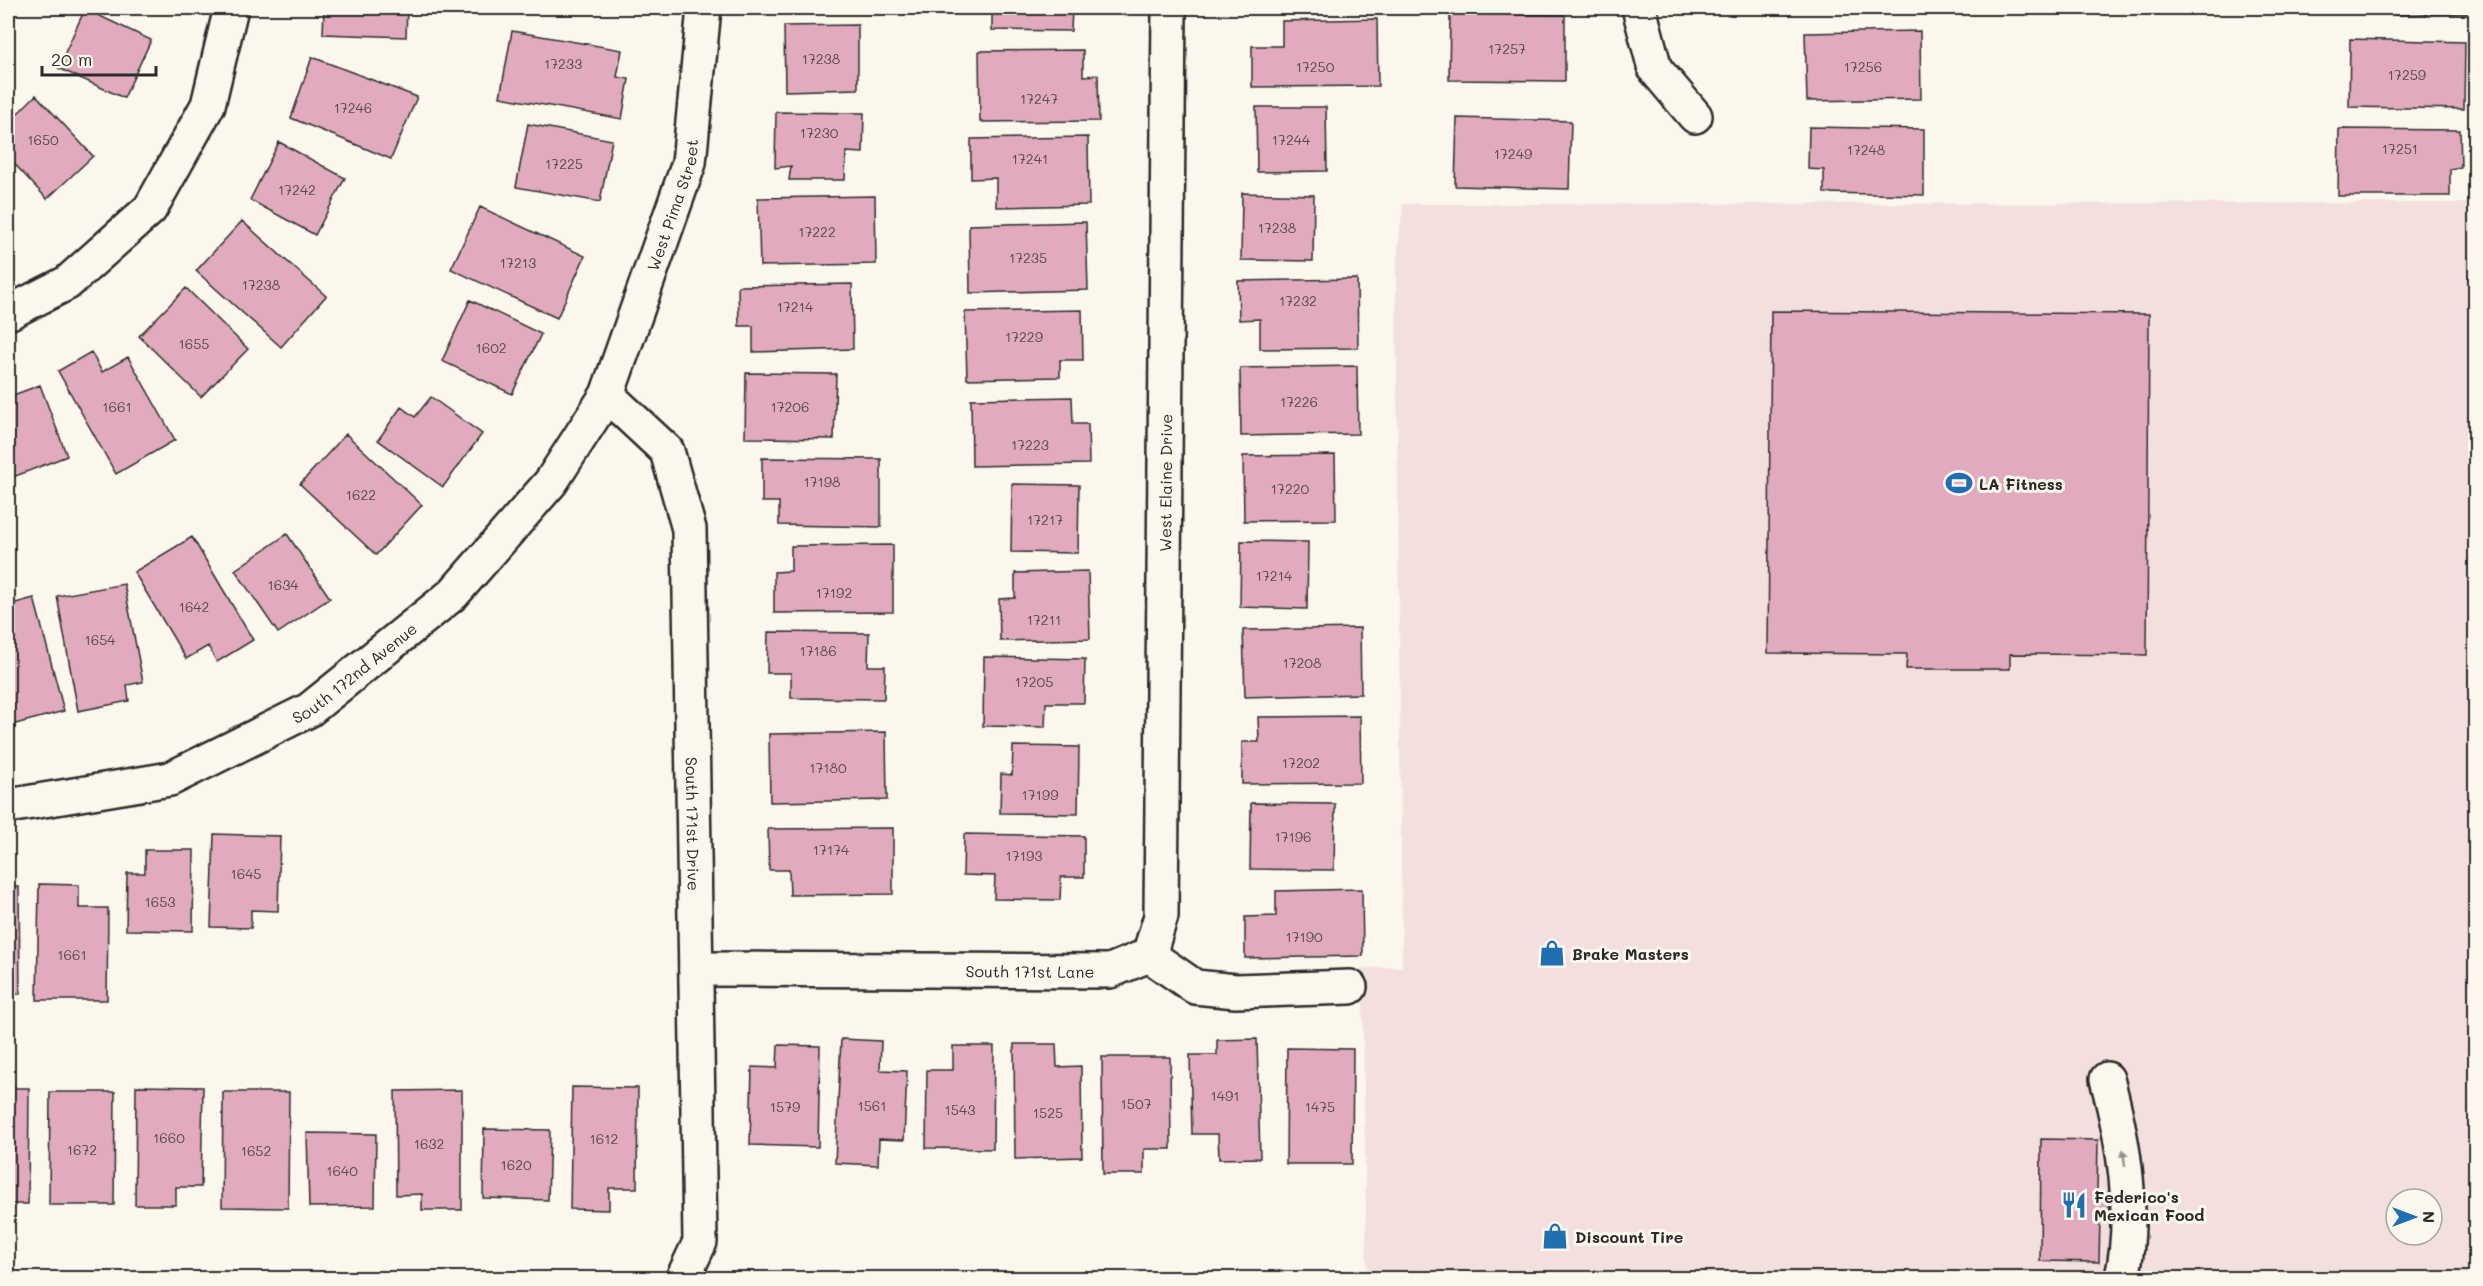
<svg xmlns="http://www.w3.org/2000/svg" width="2483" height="1286" font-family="Mali,sans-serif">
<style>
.built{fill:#f3e0de;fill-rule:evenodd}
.building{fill:#e1aabf;stroke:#2b2b2b;stroke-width:1.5}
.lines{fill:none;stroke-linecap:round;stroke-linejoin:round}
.minor-casing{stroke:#2b2b2b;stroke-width:38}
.minor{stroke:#fbf7ec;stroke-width:33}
.oneway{fill:#93918c}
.labels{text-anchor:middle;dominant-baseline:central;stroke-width:6;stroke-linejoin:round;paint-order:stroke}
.number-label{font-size:14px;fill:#584b50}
.street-label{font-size:16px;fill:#2b2b2b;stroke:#fbf7ec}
.poi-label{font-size:16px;font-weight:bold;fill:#2b2b2b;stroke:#fbf7ec;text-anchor:start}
</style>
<rect width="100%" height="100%" fill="#fbf7ec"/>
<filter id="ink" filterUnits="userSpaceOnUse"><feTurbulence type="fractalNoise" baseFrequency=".0167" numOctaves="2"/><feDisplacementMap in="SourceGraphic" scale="12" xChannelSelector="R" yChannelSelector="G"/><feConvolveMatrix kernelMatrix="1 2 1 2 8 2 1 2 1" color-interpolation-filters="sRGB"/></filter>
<g filter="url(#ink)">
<!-- built -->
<path class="built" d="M2475,203V1278H1367L1362,968L1402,967L1396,268L1403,204ZM2396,1199H2432V1235H2396Z"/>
<!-- building -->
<path class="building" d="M324,8H407L406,37L323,34Z
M507,8H609L507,11Z
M992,8H1072L1071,31L992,30Z
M1753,8H1870V12L1753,9Z
M2395,8H2476V13L2395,15Z
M85,9L151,40L124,98L58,68Z
M1450,14L1565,15V81L1449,80Z
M1377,19L1378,86L1252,87V46H1282V21Z
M858,25V89L785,91L784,26Z
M512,31L622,50L617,77L629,79L622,119L500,97Z
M1920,31L1921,99L1807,101L1805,33Z
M2350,39L2465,42L2464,109L2349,107Z
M1083,50V76L1098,75L1099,121L980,122L979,51Z
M312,57L417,97L391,159L291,118Z
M36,95L93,156L47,199L8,157V123Z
M1256,107H1326L1327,171L1257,172Z
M776,112L864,113L863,153L846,152L845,180H789L791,166L775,168Z
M1457,118L1571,121L1569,189L1455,186Z
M528,124L612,140L600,202L516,187Z
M1809,127L1924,129V195L1824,193V170L1808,169Z
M2339,129L2460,130L2461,167L2450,169V196H2338Z
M1088,137L1089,205L996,207V178L971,179V139Z
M279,142L345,178L315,235L250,200Z
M1242,193L1314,195L1313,261L1241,260Z
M875,196L876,264L760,266L758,198Z
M480,207L585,256L557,318L451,269Z
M242,221L326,296L281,347L196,271Z
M1086,222L1088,290L970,293L969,225Z
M1357,279L1358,348L1260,349V319L1239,320L1238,281Z
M852,284L853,349L753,352V326H739L738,286Z
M186,288L248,349L201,397L139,336Z
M470,300L541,334L512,394L442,361Z
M1082,310L1083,360H1060V377L967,379L965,312Z
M1771,311L2149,314L2147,655L2010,654V669H1906L1907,654L1768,653Z
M91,352L102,372L128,357L175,440L116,474L58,371Z
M1357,366L1358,434L1241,436L1240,368Z
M746,373L836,374L834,439L745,438Z
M40,385L67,456L8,479V397Z
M431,397L482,434L443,487L378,440L401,407L415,417Z
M1072,397L1073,424H1088L1089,464L972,466L971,399Z
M346,434L422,505L376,555L300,484Z
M1335,455L1336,520L1244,521L1243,456Z
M762,458L881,459V527L779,525V502H762Z
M1012,484L1079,485L1078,553L1011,552Z
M287,534L330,598L278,633L235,570Z
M192,537L253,640L217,662L208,646L186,659L134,572Z
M1241,541L1308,542L1307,609L1240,607Z
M893,545V612L774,613V572L791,571V546Z
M1088,571L1090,639L1000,641L999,599L1015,598V573Z
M124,584L143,682L127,685L129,701L78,711L57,596Z
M34,598L64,711L8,726V605Z
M1360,628L1361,694L1245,697L1243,630Z
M768,632L869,633L868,666H885L884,699L791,698V673H767Z
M984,657L1085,659L1084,703H1046L1045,727L983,726Z
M1360,716L1361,783L1242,784V742H1259L1258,717Z
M886,732L887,800L770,802L769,734Z
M1013,746L1079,747L1078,814L1000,813L1001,774L1012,775Z
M1251,803L1335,804L1334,870L1250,869Z
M893,828V894L790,895L789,870H769L768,829Z
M214,834L280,836L278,911L251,910V928L211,927Z
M964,834L1084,836V877H1061L1060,900L994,899L995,876L963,875Z
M145,850H194L193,931L126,930L127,873H145Z
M39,884L79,885V908H108L107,1000H37Z
M8,887H19L20,994H8Z
M1362,889L1363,956L1245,958V917L1276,916V891Z
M841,1039L881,1041L880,1070L907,1071L904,1140L879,1139L878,1165L835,1163Z
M1257,1039L1260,1158L1219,1159L1218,1134H1192L1190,1055H1217V1040Z
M1014,1044H1056L1057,1067L1081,1066L1082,1157L1015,1159Z
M778,1045L820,1046L818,1147L750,1145L752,1067L777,1068Z
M953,1046H994L993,1149L926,1148L927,1070H953Z
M1287,1048L1353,1049L1352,1164H1286Z
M1102,1057H1170L1171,1149H1144V1174H1103Z
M136,1086L203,1087L201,1187H176V1205H135Z
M572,1087L638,1088L637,1188H609V1210L570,1209Z
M8,1088H29L28,1204H8Z
M462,1090V1210H422V1194L396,1195L395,1091Z
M50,1092H115L114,1205H49Z
M223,1092H289L288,1208L222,1207Z
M484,1129L550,1130L548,1200L483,1198Z
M307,1133L376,1134L375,1206L309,1207Z
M2041,1139L2098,1140L2097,1192L2109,1193V1217H2100L2099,1262L2040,1261Z"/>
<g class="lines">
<!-- minor casing -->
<g class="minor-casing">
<g id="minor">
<path d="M1639,8L1655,69L1695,116"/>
<path d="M8,313L67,283L150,209L208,105L231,8"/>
<path id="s1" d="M607,395L667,451L689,529L700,1242L683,1278"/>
<path id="s2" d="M8,806L170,779L309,710L453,594L551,482L607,395L689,163L704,8"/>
<path id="s3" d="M1149,955L1161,916L1169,8"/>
<path d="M1149,955L1195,987L1236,991L1350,987"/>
<path id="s4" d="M696,969L1110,971L1149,955"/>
<path d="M2107,1079C2124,1143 2136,1213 2122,1278"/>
</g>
</g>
<!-- minor -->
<use href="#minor" class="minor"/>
</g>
<!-- one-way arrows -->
<defs><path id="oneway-solid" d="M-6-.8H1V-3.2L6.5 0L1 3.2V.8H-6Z" transform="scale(1.5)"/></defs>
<use class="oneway" href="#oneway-solid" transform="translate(2124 1158) rotate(-97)"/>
</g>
<!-- icons -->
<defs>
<g id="stadium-bare" transform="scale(2.07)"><path d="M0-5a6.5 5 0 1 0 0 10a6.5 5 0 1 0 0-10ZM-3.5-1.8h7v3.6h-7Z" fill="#1f6fb2" stroke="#fbf7ec" stroke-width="2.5" paint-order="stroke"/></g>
<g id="shop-bare" transform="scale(2.07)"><path d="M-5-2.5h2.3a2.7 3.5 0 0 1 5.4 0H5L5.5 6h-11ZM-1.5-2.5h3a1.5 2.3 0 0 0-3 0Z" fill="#1f6fb2" stroke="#fbf7ec" stroke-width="2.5" paint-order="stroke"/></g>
<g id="restaurant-bare" transform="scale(2.07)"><path d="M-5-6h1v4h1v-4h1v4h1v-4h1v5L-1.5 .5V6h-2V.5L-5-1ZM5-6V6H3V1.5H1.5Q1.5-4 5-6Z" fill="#1f6fb2" stroke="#fbf7ec" stroke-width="2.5" paint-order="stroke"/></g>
</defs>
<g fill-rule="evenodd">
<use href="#stadium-bare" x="1959" y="483"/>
<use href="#shop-bare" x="1552" y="953"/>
<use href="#restaurant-bare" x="2074" y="1205"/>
<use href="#shop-bare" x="1555" y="1236"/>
</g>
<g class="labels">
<!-- number labels -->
<g class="number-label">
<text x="1507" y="48">17257</text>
<text x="821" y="58">17238</text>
<text x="563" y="63">17233</text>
<text x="1315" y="66">17250</text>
<text x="1863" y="66">17256</text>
<text x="2407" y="74">17259</text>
<text x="1039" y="98">17247</text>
<text x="353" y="107">17246</text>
<text x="819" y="132">17230</text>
<text x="43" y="139">1650</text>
<text x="1291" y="139">17244</text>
<text x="2400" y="148">17251</text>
<text x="1866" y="149">17248</text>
<text x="1513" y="153">17249</text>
<text x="1030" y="158">17241</text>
<text x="564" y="163">17225</text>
<text x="297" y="189">17242</text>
<text x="1277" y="227">17238</text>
<text x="817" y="231">17222</text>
<text x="1028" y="257">17235</text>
<text x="518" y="262">17213</text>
<text x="261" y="284">17238</text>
<text x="1298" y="300">17232</text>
<text x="795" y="306">17214</text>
<text x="1024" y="336">17229</text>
<text x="194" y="343">1655</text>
<text x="491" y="347">1602</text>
<text x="1299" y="401">17226</text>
<text x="117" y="406">1661</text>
<text x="790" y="406">17206</text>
<text x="1030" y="444">17223</text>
<text x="822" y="481">17198</text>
<text x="1290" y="488">17220</text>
<text x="361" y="494">1622</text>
<text x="1045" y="519">17217</text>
<text x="1274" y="575">17214</text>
<text x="283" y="584">1634</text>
<text x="834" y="592">17192</text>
<text x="194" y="606">1642</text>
<text x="1044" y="619">17211</text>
<text x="100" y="639">1654</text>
<text x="818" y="650">17186</text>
<text x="1302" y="662">17208</text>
<text x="1034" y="681">17205</text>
<text x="1301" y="762">17202</text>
<text x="828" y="767">17180</text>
<text x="1040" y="794">17199</text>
<text x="1293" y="836">17196</text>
<text x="831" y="849">17174</text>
<text x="1024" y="855">17193</text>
<text x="246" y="873">1645</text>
<text x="160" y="901">1653</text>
<text x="1304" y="936">17190</text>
<text x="72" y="954">1661</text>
<text x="1225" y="1095">1491</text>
<text x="1136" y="1103">1507</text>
<text x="872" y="1105">1561</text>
<text x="785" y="1106">1579</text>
<text x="1320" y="1106">1475</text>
<text x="960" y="1109">1543</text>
<text x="1048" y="1112">1525</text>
<text x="169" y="1137">1660</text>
<text x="604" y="1138">1612</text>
<text x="429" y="1143">1632</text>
<text x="82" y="1149">1672</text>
<text x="256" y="1150">1652</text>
<text x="516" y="1164">1620</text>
<text x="342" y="1170">1640</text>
</g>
<!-- street labels -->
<g class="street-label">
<text stroke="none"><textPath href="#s2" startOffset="958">West Pima Street</textPath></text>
<text stroke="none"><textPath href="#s3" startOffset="474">West Elaine Drive</textPath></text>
<text stroke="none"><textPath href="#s2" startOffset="378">South 172nd Avenue</textPath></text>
<text stroke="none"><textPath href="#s1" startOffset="458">South 171st Drive</textPath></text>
<text stroke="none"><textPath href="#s4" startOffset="334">South 171st Lane</textPath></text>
</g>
<!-- poi labels -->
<g class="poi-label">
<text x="1979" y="483">LA Fitness</text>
<text x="1572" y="953">Brake Masters</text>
<text x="2094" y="1196">Federico's<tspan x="2094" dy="18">Mexican Food</tspan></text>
<text x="1575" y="1236">Discount Tire</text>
</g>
</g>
<!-- margin -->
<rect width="2483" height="1286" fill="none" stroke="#fbf7ec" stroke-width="30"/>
<rect x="15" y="15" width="2453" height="1256" fill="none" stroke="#2b2b2b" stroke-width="2" filter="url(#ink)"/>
<!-- north arrow -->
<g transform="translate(2414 1217) rotate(90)"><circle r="28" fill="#fbf7ec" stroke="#a8a59f" stroke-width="1.5"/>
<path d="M0-4.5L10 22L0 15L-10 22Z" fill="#1f6fb2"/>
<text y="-9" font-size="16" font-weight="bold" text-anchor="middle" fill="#2b2b2b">N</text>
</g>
<!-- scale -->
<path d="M42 66v9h114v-9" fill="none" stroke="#2b2b2b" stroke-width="3"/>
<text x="51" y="66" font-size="18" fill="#2b2b2b" stroke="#fbf7ec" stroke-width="4.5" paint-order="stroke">20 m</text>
</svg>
